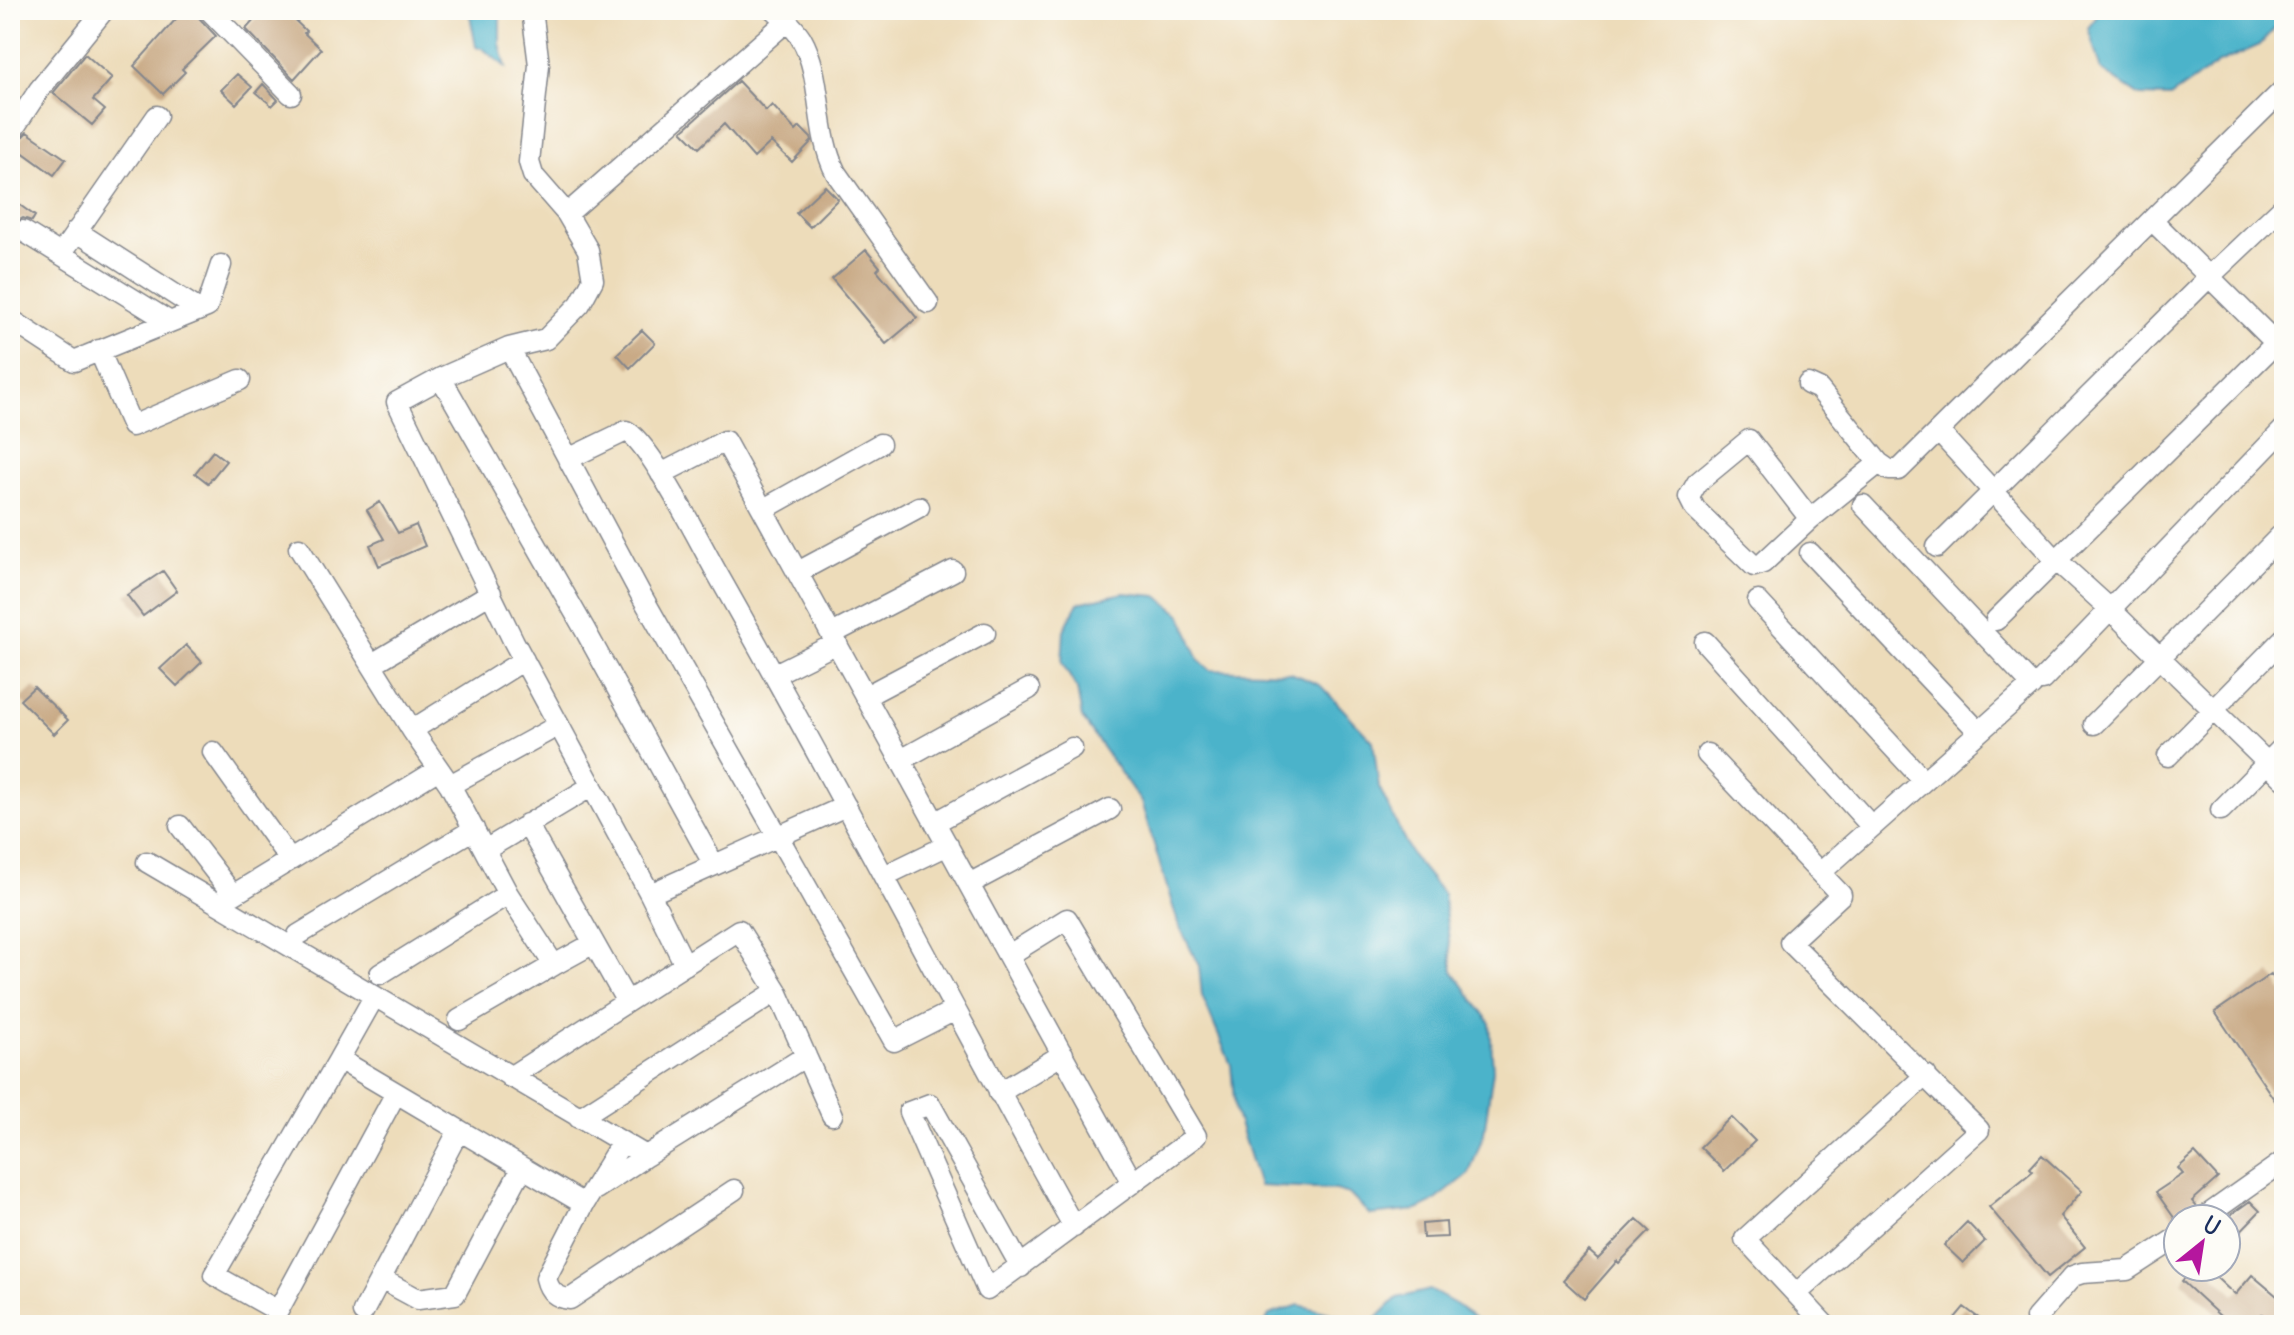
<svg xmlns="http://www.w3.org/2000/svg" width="2294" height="1335" font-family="Delius,sans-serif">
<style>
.water{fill:#4bb3ca;stroke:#337194;stroke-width:2}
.building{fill:#c9aa86}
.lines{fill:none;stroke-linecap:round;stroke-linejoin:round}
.minor-casing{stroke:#84868c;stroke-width:23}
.minor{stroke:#fff;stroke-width:20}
</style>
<rect width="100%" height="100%" fill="#fdfcf7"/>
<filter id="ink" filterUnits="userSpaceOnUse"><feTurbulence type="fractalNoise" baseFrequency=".0125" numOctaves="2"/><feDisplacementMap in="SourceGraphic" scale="16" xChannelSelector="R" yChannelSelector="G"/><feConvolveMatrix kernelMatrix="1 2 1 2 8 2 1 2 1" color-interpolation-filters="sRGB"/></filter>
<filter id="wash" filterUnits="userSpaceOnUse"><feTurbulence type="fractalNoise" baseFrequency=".006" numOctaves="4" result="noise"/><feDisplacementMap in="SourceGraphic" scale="32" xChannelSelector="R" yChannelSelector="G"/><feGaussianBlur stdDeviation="1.8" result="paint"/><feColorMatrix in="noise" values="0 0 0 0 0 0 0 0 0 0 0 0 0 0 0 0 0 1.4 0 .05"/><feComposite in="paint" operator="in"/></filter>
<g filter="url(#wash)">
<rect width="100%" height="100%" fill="#eddcba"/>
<!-- water -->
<path class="water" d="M469,10H500V44L506,67L482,48L476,47Z
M2102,10H2284V18L2260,45L2219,63L2170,97L2140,96L2101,70L2088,28Z
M1124,593L1157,596L1182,615L1199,660L1210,670L1291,673L1320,685L1373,741L1379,787L1412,856L1443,894L1453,971L1490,1023L1493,1070L1484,1133L1469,1174L1432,1203L1417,1210L1370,1215L1349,1194L1335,1190L1259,1186L1235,1111L1231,1065L1202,996L1199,966L1178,923L1141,802L1082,718L1077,689L1062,663L1064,630L1078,603Z
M1430,1290L1457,1305L1484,1325H1264L1269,1315L1299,1305L1371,1324L1397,1298Z"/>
<g id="blocks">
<!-- building -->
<path class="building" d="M184,10H196L199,18L216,36L182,69L185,72L163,94L134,66Z
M263,10H284L306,31L304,33L321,49L294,79L246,29Z
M85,54L112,78L93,100L105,110L92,125L53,93Z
M237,74L252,87L236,104L221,90Z
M738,81L766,111L772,105L796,131L800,127L811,138L812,141L792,162L771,142L754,158L724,124L699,148L682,131Z
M263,84L278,100L272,106L256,92Z
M27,132L66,159L54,175L14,146Z
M825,186L838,199L810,227L796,213Z
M10,198L35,216L32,221L23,218L12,224L10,231L17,242L10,252Z
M866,250L880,267L877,270L917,318L886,344L832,279Z
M642,330L655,343L630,368L617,354Z
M213,451L226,461L208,483L195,473Z
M380,502L398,533L416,525L425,546L379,566L370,545L384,539L367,510Z
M163,571L177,591L143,616L127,595Z
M186,645L202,662L177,686L160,669Z
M34,687L68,720L54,734L20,700Z
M2271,974L2284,994V1114L2215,1012Z
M1731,1117L1755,1141L1724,1171L1700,1147Z
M2195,1153L2218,1178L2192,1201L2197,1207L2189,1219H2175L2156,1192L2183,1174L2178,1168Z
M2042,1155L2082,1191L2060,1216L2085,1247L2048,1277L1989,1207L2033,1171L2030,1168Z
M2250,1201L2260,1211L2226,1246V1218Z
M1637,1219L1650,1231L1619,1263L1617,1261L1584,1299L1563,1280L1589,1251L1598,1259Z
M1446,1222L1447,1237L1423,1238L1422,1224Z
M1967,1222L1985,1241L1963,1263L1944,1245Z
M2195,1267H2205L2235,1295L2252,1275L2284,1302V1309L2272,1322L2262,1314L2250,1325H2211L2220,1316L2182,1281Z
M1964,1307L1988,1325H1949Z"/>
</g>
</g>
<g filter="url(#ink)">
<use href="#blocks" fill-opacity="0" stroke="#84868c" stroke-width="2"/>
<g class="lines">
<!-- minor casing -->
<g class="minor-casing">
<path id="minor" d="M209,10L291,94
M775,10C784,18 795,28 801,38C824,78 814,130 836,173L928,303
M10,134L39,90L104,10
M567,214L787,21
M2152,220L2284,351
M23,231L170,322
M76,231L199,310
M61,254L157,116
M10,319L74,361L207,307L221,265
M509,348L546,339L580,304L593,280L588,250L567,214L533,175L529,162L539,65L532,10
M99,350L132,426L240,380
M441,378L585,630L714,865
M1808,384L1819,389L1879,463L1889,470H1899L2284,89
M1940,433L2055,559L2109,608L2284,779
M568,459L626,431C649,440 702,547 717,573C840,789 953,1010 1074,1227
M661,474L725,441L1133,1183
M764,509L880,444
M1810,519L1749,440L1697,483L1689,497L1695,509L1754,566L1763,563L1810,519L1879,463
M1937,547L2208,278L2284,206
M299,548L412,730L450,785L508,894
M1810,553L1979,732
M798,572L919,507
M1758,601L1924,781
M1996,620L2284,335
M832,634L953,571
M1705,642L1872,827
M372,664L491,593
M775,674L837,643
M2042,680L2284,429
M866,696L985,633
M2094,724L2284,532
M412,730L524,660
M213,752L290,860
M1707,754L1841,895L1790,942L1979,1130L1796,1294
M2168,756L2284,638
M901,760L1029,689
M450,785L559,725
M2221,810L2284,746
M936,822L1072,748
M527,824L627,1002
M180,826L233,895L439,769
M485,850L592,786
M147,862L646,1156L806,1056
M1820,873L2032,685L1863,505
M884,876L948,845
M969,884L1110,809
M650,894L846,806
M298,935L474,829
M1009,955L1067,919L1196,1136L987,1290L909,1112L930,1104L1021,1267
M685,965L650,894L514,642L397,402L441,378L509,348L640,593L894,1041L955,1010
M380,974L508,894L554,965L594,943
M459,1020L554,965
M339,1059L374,997
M510,1077L739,930L777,991L832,1115
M396,1093L278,1311L214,1275L339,1059L584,1204
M999,1093L1063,1054
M579,1118L777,991
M622,1142L584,1204L546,1278C549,1291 556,1298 570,1299L734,1190
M596,1189L646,1156
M2202,1219L2284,1161
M381,1279L418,1299L455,1294L522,1168
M363,1312L459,1130
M2036,1318L2073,1276L2082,1273L2127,1270L2178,1237
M1825,1325L1745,1239L1926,1075"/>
</g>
<!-- minor -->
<use href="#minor" class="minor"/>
</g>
</g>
<!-- margin -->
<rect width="2294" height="1335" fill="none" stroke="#fdfcf7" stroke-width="40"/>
<!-- north arrow -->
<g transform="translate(2202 1243) rotate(30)"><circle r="38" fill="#fdfcf7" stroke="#a3aaba" stroke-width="2"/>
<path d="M0-6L14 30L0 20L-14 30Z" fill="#b5179e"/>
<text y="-12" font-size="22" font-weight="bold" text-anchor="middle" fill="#1b2f5e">U</text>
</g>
</svg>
